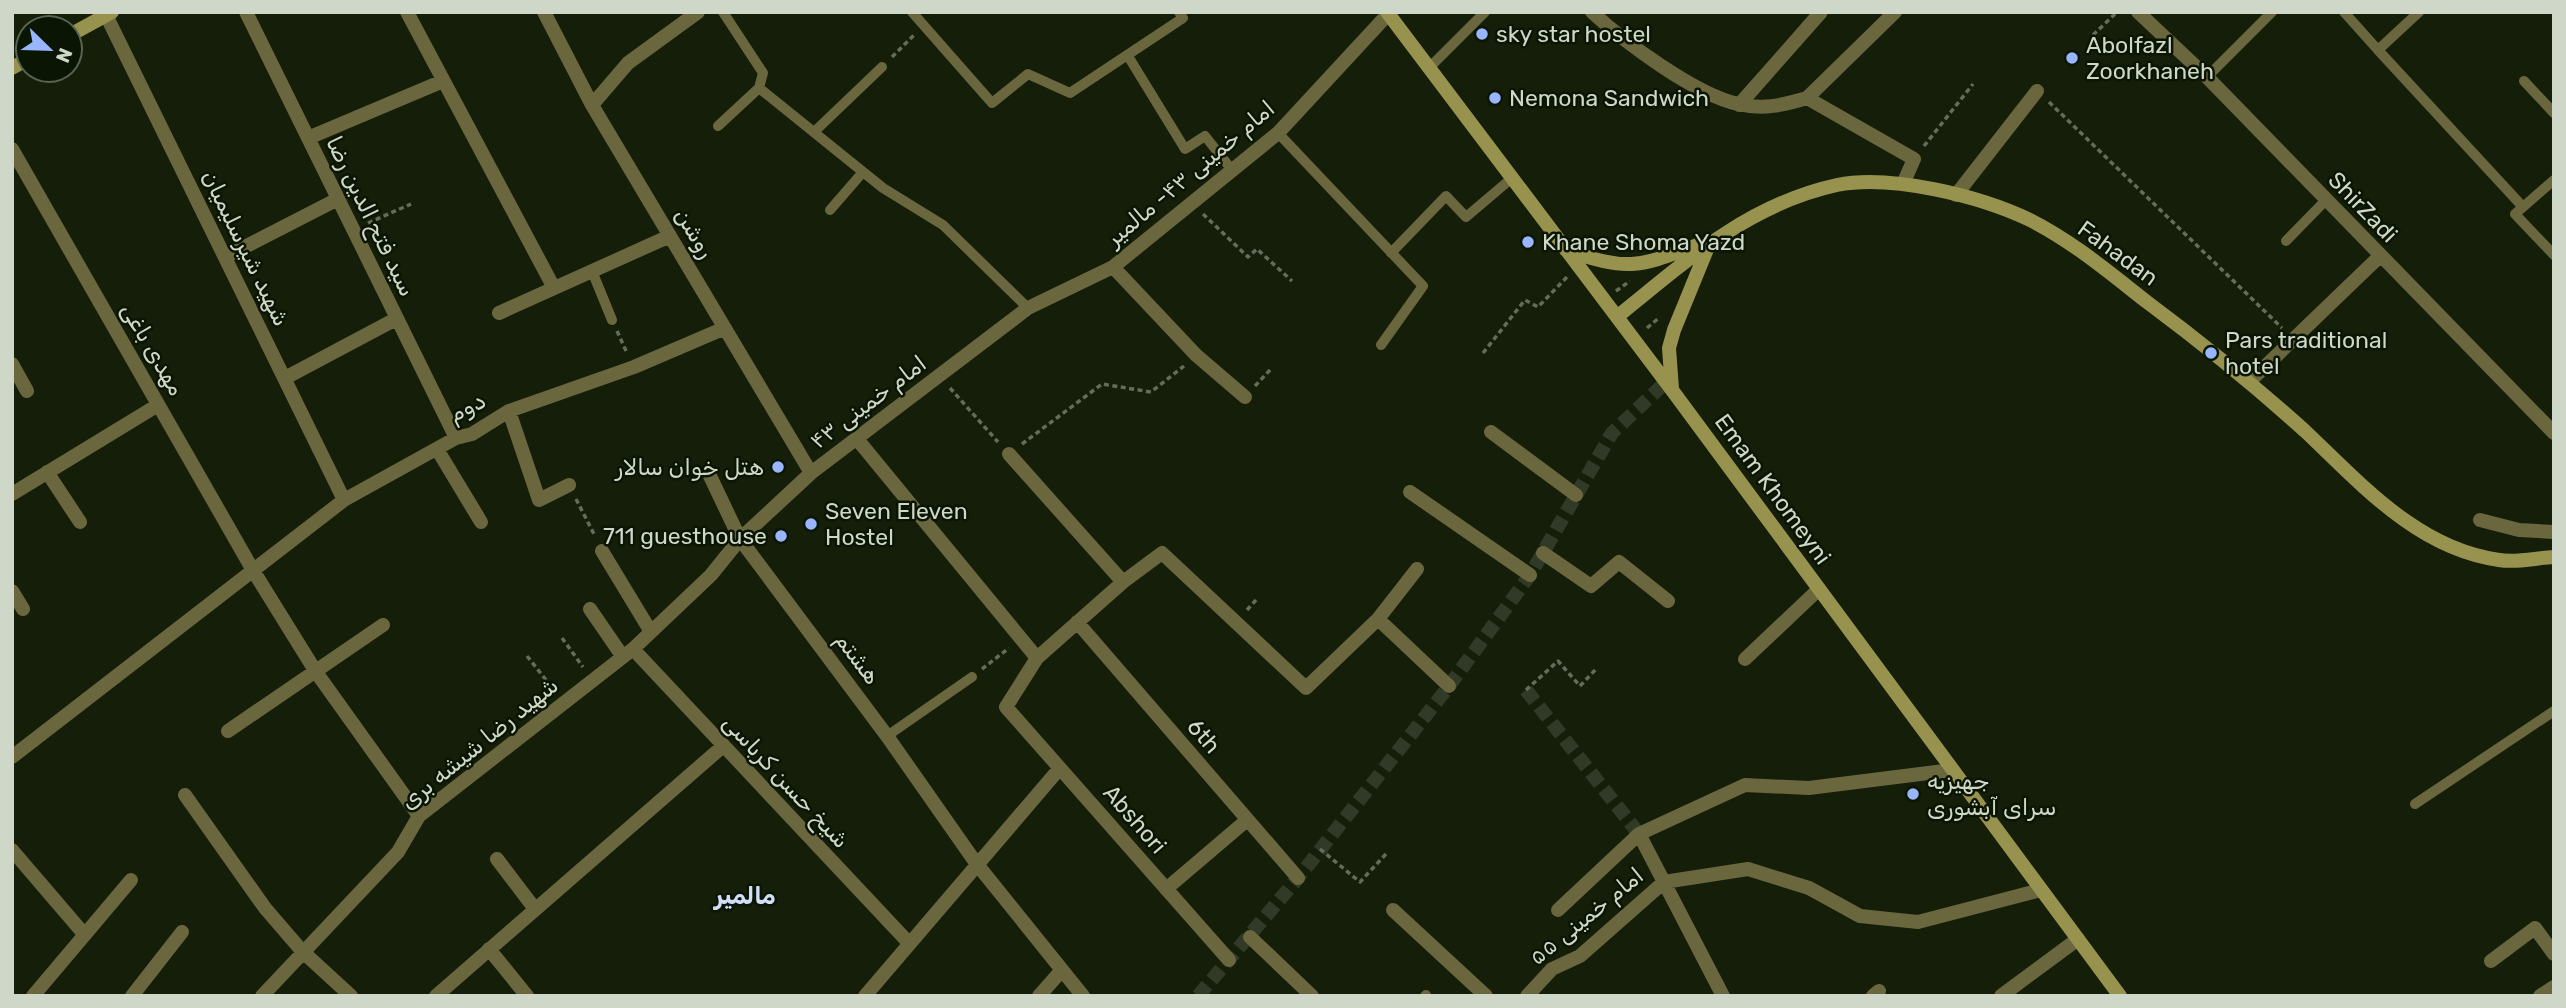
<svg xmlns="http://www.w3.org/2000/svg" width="2566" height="1008" font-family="Rubik,'Noto Sans Arabic',sans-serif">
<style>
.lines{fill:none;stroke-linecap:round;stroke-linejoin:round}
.street-tunnel{stroke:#303a26;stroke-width:14;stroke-dasharray:14 7;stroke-linecap:butt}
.path{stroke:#636d5b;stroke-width:3.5;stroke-dasharray:5 3.5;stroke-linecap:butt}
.lane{stroke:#6a663e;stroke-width:10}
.street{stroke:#6a663e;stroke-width:14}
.secondary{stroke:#98924f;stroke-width:14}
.poi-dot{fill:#99b5fd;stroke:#0b1503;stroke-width:2.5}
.labels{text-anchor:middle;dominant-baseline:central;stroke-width:5;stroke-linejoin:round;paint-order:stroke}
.poi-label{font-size:23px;fill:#cfd7c9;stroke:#0b1503;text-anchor:start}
.street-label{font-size:23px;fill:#cfd7c9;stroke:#0b1503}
.neighbourhood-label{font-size:24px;font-weight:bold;fill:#d2ddf9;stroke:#0b1503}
</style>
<rect width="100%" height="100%" fill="#141e09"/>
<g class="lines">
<!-- street-tunnel -->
<path class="street-tunnel" d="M1526,690L1639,834
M1198,996L1298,878L1449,686L1530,575L1612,433L1666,382"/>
<!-- path -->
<path class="path" d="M2093,35L2117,12
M892,57L914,35
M2049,102L2282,328
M1924,146L1973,84
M1203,214L1248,257L1257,249L1292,281
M368,223L411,204
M1616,291L1630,281
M1647,328L1660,317
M617,331L627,353
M1483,353L1525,300L1538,307L1567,277
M1255,386L1270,370
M950,388L998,442
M1022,444L1102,384L1151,392L1184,366
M576,499L595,536
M1247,610L1256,600
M562,638L583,667
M527,656L554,690
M982,669L1009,648
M1526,690L1558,661L1580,686L1597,668
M1320,849L1360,882L1386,854"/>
<!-- lane -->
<path class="lane" d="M723,12L763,73L759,88L883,188L943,225L1028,308
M912,12L992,103L1028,74L1070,93L1183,18L1179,12
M2344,12L2378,50
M2419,12L2378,50L2523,207
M1128,56L1185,149L1205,136L1232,170
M1430,67L1485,12
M2207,77L2272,12
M2524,81L2554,113
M718,126L759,88
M814,132L882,67
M1278,133L1423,286L1381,345
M2554,180L2515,214L2554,255
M830,210L863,172
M2286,241L2325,201
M1391,253L1446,196L1466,217L1512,178
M592,271L612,320
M887,736L972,677
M2415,804L2554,711
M1425,996L1426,995"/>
<!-- street -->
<path class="street" d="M246,12L456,438
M407,12L554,288
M544,12L592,105L811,473
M1592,12C1624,42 1696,95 1738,104C1763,110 1784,105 1807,98L1914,159L1903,184
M2138,12L2207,77L2554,433
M106,15L344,500
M1807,98L1895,12
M592,105L628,63L698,12
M1739,105L1821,12
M308,138L443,81
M12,149L254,572L316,672L419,816
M1956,195L2037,91
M225,257L338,199
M1113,267L1196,355L1245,397
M499,313L670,236
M12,364L27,391
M285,378L396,319
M2250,381L2379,257
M509,411L539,500L569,485
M1491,432L1576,495
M857,439L1037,658
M437,449L481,522
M1009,454L1123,582
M47,472L80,522
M710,476L740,539L887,736L976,863L1083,996
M1410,492L1530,575
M12,494L158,405
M2480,520L2519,530L2554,532
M602,551L651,632
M1543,553L1591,586L1619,562L1668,601
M12,591L23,609
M590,609L623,657
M1378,619L1449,686
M1077,622L1298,878
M633,649L908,942
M1745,659L1819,589
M228,731L383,625
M12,757L344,500L456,438L472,434L509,411L634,367L725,328
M185,795L265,908L302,951L351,996
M1639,834L1723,996
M12,850L84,934
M497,859L535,909
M1166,889L1247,820
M1393,910L1486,996
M1558,910L1639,834L1745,785L1809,788L1952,770
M1250,937L1312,996
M489,949L527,996
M1229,960L1006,707L1037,658L1123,582L1162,553L1306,688L1378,619L1417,569
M2491,961L2535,928L2554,954
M33,996L131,880
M132,996L182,932
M262,996L398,852L419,816L633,649L711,575L740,539L811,473L1028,308L1113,267L1278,133L1390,12
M436,996L722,747
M865,996L1060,768
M1039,996L1062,970
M1527,996L1552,969L1580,956L1664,882L1748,869L1809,888L1860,916L1918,922L2041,890
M1873,996L1879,991
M2001,996L2078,939
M2540,996L2554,987"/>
<!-- secondary -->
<path class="secondary" d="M1387,12L1672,390L2120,996
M70,35L112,12
M12,68L28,59
M1566,250C1630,272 1638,267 1700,244
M1617,317C1684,262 1749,204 1837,185C1891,174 1980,196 2030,220C2072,241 2110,273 2147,302C2202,343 2254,385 2305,431C2361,484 2418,549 2499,560C2517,563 2535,558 2554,557
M1672,389L1669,348L1674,330L1710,242"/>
</g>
<!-- markers -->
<g class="poi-dot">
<circle cx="1482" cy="34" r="7"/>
<circle cx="2072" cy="58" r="7"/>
<circle cx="1495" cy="98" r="7"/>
<circle cx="1528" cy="242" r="7"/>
<circle cx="2211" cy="353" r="7"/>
<circle cx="778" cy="467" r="7"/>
<circle cx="811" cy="524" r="7"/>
<circle cx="781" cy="536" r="7"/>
<circle cx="1913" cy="794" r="7"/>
</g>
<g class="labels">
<!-- poi labels -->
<g class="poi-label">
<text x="1496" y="34">sky star hostel</text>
<text x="2086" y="45">Abolfazl<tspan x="2086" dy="26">Zoorkhaneh</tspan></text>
<text x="1509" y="98">Nemona Sandwich</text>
<text x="1542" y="242">Khane Shoma Yazd</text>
<text x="2225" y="340">Pars traditional<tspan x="2225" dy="26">hotel</tspan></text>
<text x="764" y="467" text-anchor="end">هتل خوان سالار</text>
<text x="825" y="511">Seven Eleven<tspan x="825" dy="26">Hostel</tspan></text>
<text x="767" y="536" text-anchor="end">711 guesthouse</text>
<text x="1927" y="781">جهیزیه<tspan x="1927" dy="26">سرای آبشوری</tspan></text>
</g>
<!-- street labels -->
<g class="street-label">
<text transform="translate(1190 173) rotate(-40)">امام خمینی ۴۳- مالمیر</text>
<text transform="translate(2363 207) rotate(46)">ShirZadi</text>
<text transform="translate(371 216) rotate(64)">سید فتح الدین رضا</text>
<text transform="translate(695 233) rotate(59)">روشن</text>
<text transform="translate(246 248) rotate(64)">شهید شیرسلیمیان</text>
<text transform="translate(2118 253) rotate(36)">Fahadan</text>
<text transform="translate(153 349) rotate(60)">مهدی باغی</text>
<text transform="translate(868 402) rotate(-37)">امام خمینی ۴۳</text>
<text transform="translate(467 407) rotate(-27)">دوم</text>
<text transform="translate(1773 489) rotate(54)">Emam Khomeyni</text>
<text transform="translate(858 658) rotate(53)">هشتم</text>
<text transform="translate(1204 736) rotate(49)">6th</text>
<text transform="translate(479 743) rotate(-39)">شهید رضا شیشه بری</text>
<text transform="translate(786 781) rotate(47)">شیخ حسن کرباسی</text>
<text transform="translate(1135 819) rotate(49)">Abshori</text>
<text transform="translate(1586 916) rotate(-39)">امام خمینی ۵۵</text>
</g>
<!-- neighbourhood labels -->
<g class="neighbourhood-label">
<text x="745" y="896">مالمیر</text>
</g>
</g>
<!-- border -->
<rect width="2566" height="1008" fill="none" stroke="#cfd7c9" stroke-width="28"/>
<!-- north arrow -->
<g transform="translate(49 49) rotate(113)"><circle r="33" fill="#0b1503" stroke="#596352" stroke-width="2"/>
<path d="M0-5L12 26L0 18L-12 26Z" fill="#99b5fd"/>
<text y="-10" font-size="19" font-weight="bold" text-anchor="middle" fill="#cfd7c9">N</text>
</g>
</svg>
